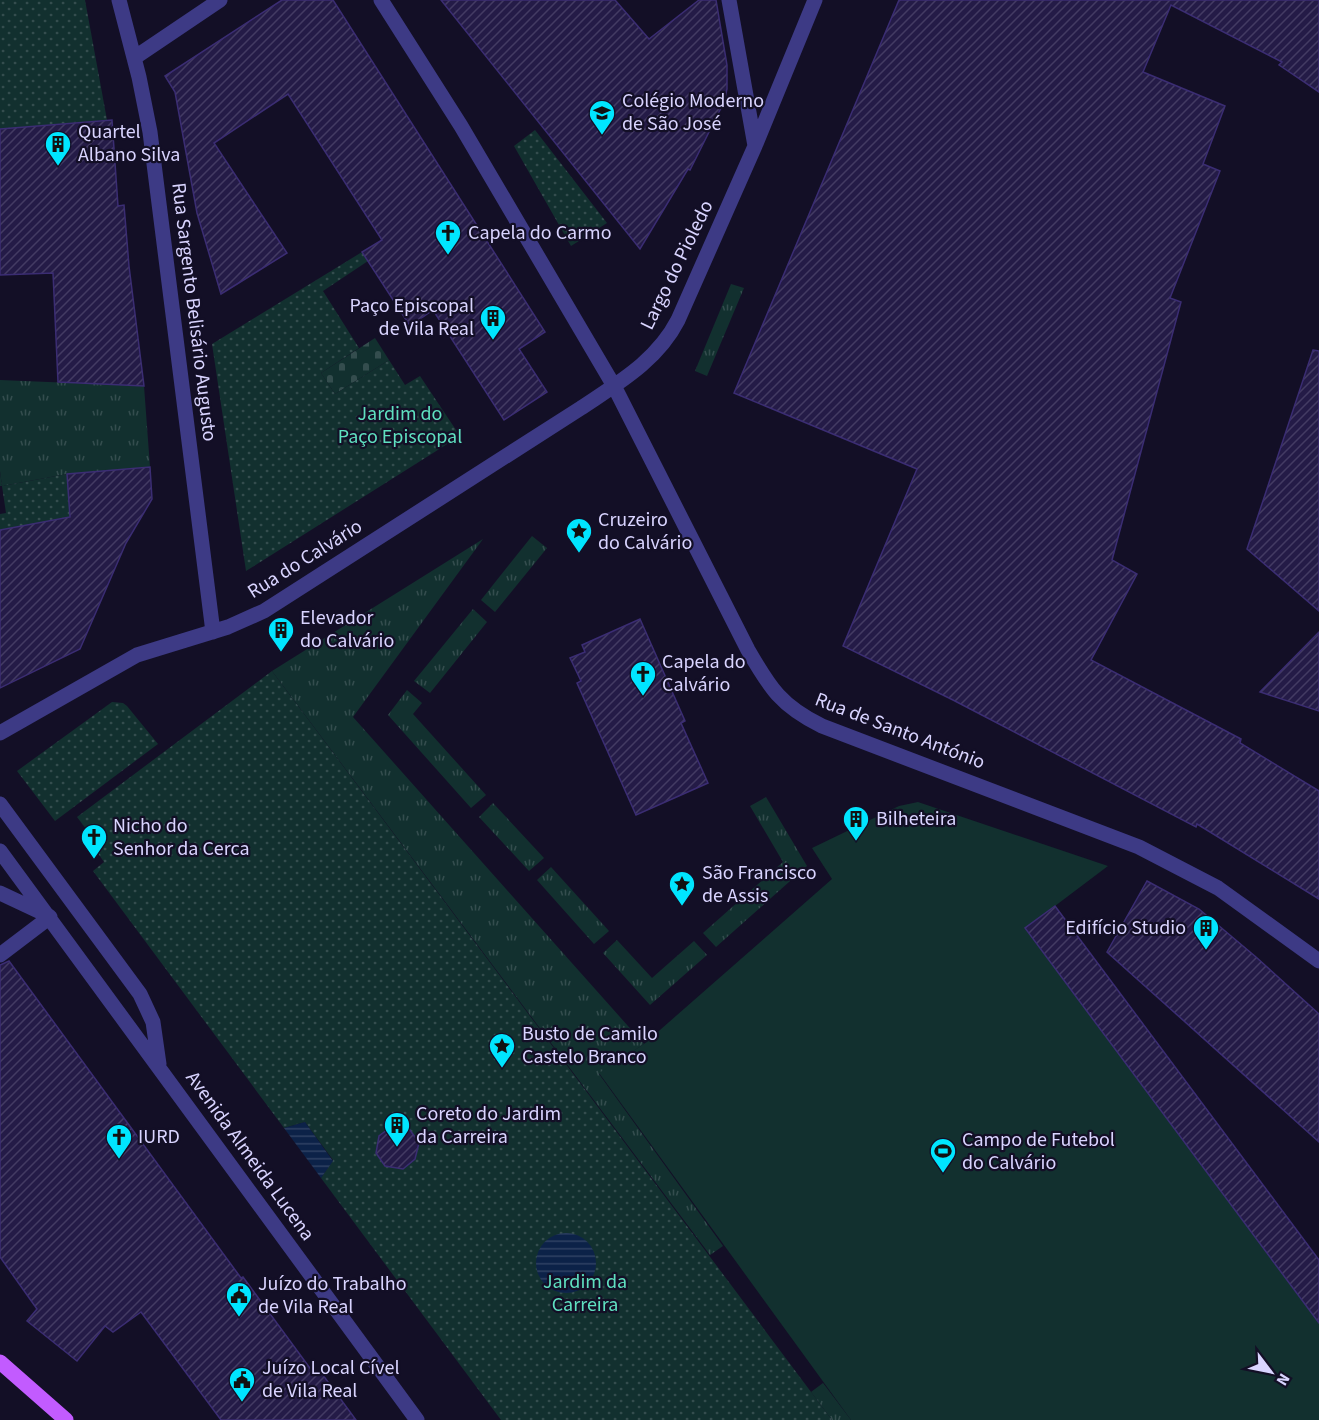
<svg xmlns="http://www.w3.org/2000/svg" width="1319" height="1420" font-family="'Source Sans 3',sans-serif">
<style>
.grass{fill:url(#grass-tufts)}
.cemetery{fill:url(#cemetery-stones)}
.park{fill:url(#park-dots)}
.pitch{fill:#12302f}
.water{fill:url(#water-rules)}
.building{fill:url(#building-hatch);stroke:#3b2d73;stroke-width:1.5}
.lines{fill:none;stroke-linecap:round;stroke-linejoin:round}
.minor{stroke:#3d3a85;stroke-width:15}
.major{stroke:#c25bff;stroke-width:15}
.labels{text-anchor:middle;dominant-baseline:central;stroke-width:4.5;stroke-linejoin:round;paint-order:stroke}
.poi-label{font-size:20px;fill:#d9d4ff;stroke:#130f26;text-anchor:start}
.street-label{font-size:20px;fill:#d9d4ff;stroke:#130f26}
.park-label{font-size:20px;fill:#5fe0c0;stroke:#130f26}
</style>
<defs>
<pattern id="grass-tufts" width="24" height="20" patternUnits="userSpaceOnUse" patternTransform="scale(1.5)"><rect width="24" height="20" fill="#12302f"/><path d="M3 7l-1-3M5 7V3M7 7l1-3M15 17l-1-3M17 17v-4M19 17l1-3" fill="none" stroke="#344d4e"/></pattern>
<pattern id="cemetery-stones" width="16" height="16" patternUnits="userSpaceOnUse" patternTransform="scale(1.5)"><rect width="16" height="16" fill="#12302f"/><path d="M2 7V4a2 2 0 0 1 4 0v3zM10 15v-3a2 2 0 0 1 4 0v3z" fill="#344d4e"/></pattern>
<pattern id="park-dots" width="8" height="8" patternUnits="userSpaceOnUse" patternTransform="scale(1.5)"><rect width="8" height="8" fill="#12302f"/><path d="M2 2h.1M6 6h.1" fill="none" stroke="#344d4e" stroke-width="1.8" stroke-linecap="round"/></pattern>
<pattern id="water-rules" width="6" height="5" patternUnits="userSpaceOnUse" patternTransform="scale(1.5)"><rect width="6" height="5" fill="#0c2248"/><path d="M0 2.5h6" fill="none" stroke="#2f4163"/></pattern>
<pattern id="building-hatch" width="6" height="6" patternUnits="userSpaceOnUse" patternTransform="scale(1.5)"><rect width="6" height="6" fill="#241b47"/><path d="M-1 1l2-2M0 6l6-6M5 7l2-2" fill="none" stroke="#433b63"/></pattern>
</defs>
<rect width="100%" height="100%" fill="#130f26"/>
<!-- grass -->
<path class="grass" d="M731,284L744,288L707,376L695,371Z
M0,380L144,386L150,467L67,474L2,486L0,471Z
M532,536L547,548L495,612L481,600Z
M483,539L353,717L644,1044L599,1074L723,1246L710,1255L272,671Z
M473,609L487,622L430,693L414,681Z
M407,690L422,703L413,714L486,795L471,808L388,715Z
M766,797L807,866L716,947L703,933L783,862L750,806Z
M493,803L544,858L529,871L479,817Z
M551,867L609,931L594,944L537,880Z
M617,940L652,978L694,941L707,955L650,1005L603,953Z
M823,1383L851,1420H832L811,1392Z"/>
<!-- cemetery -->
<path class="cemetery" d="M375,338L389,360L335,394L321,373Z"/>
<!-- park -->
<path class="park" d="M0,0H85L107,120L0,129Z
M535,130L607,223L571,246L514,146Z
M362,252L368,261L323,291L359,348L321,373L335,394L389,360L405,385L420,376L460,436L246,571L212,344Z
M0,472L2,486L67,474L69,500L87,514L0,567V514L6,513L2,486H0Z
M272,671L832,1420H501L321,1178L333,1160L305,1122L284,1128L93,871L104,862L95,849L99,846L77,817Z
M112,702L123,703L127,706L158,744L55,821L17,771Z"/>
<!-- pitch -->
<path class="pitch" d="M918,802L1108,866L1055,906L1319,1260V1420H851L599,1073L644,1044L832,879L812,848L899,806Z"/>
<!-- water -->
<path class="water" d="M305,1122L333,1161L321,1178L284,1128Z
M536 1263a30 30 0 1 1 60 0a30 30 0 1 1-60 0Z"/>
<!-- building -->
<path class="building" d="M282,0H333L545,332L519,349L547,392L504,420L433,310L410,326L362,252L382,240L288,94L214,143L287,253L221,294L197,213L175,92L165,76Z
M441,0H615L649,39L699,0H716L727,65V89L724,102L690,170L688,169L640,249Z
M899,0H1319V92L1279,65L1282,62L1171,5L1143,72L1225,106L1203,164L1220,171L1170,298L1181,302L1112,560L1137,574L1091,660L1241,739L1240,743L1319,791V899L1197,824L1196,827L953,700L843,646L917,469L734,393Z
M112,120L118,206L124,205L129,266L144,386L58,382L53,273L0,275V129Z
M1313,350L1319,351V611L1247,549Z
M150,467L152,499L126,543L80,649L0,688V530L70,517L67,474Z
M640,619L685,721L681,723L708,783L636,815L577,683L581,681L570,658L585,652L582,645Z
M1319,632V711L1260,692Z
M1147,881L1199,909L1256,957L1319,1014V1142L1107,952Z
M1055,906L1319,1260V1323L1025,928Z
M9,961L241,1278L243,1277L315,1375L320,1371L356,1420H221L141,1312L113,1332L105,1326L77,1361L27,1321L37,1309L0,1257V965Z
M391,1127L410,1130L419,1143L415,1159L403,1169L385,1166L376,1153L379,1136Z"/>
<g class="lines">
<!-- minor -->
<path class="minor" d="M119,0L139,77L150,132L213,632
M381,0L461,126L614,386L748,650C770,688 781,706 822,726L1139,847L1218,888L1319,961
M729,0L755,146
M134,58L220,0
M0,733L137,655L228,627L264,611L581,408C618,383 657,361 678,320L755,146L815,0
M0,804L140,994L153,1022L159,1064
M0,851L417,1420
M0,893L49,916
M0,955L50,917"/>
<!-- major -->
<path class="major" d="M0,1362L66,1420"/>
</g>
<!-- icons -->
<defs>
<g id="school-pin" transform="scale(1.35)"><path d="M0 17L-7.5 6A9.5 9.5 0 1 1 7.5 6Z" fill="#00e5ff" stroke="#130f26"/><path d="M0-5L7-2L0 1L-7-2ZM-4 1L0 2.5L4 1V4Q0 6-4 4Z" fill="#111"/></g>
<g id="building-pin" transform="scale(1.35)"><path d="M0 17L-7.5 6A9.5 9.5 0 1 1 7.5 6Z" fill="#00e5ff" stroke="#130f26"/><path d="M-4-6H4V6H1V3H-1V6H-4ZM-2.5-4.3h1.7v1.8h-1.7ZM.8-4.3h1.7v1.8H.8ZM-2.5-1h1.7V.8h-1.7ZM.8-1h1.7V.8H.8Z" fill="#111"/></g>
<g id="church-pin" transform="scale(1.35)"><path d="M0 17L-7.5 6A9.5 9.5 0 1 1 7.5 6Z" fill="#00e5ff" stroke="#130f26"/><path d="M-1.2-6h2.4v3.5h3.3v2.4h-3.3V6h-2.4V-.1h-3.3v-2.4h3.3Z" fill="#111"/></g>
<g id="sight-pin" transform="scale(1.35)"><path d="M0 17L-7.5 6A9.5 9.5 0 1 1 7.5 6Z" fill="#00e5ff" stroke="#130f26"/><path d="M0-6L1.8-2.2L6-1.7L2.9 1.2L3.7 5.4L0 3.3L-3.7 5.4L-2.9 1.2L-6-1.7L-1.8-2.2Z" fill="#111"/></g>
<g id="stadium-pin" transform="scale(1.35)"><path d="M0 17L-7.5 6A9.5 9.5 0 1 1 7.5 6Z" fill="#00e5ff" stroke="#130f26"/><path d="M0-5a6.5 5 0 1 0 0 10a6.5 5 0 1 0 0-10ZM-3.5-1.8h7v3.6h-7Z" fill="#111"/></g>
<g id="civic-pin" transform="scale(1.35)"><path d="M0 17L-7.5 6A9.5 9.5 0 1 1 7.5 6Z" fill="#00e5ff" stroke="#130f26"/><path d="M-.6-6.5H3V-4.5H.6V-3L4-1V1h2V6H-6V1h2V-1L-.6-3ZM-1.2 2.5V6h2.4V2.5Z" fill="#111"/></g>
</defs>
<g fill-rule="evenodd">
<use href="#school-pin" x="602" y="113"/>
<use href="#building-pin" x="58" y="144"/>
<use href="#church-pin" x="448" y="233"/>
<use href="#building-pin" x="493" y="318"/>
<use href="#sight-pin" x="579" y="531"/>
<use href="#building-pin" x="281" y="630"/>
<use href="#church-pin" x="643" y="674"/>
<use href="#building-pin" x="856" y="819"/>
<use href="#church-pin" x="94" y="837"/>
<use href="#sight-pin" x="682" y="884"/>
<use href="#building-pin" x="1206" y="928"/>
<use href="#sight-pin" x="502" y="1046"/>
<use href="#building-pin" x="397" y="1125"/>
<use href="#church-pin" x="119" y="1137"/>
<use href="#stadium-pin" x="943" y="1151"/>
<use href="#civic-pin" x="239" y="1295"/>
<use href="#civic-pin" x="242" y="1380"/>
</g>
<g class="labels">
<!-- poi labels -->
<g class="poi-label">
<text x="622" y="101">Colégio Moderno<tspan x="622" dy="23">de São José</tspan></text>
<text x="78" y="132">Quartel<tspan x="78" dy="23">Albano Silva</tspan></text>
<text x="468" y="233">Capela do Carmo</text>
<text x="474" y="306" text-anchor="end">Paço Episcopal<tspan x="474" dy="23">de Vila Real</tspan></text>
<text x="598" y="520">Cruzeiro<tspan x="598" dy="23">do Calvário</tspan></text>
<text x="300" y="618">Elevador<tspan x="300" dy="23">do Calvário</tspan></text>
<text x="662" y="662">Capela do<tspan x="662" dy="23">Calvário</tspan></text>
<text x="876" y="819">Bilheteira</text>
<text x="113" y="826">Nicho do<tspan x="113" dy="23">Senhor da Cerca</tspan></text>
<text x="702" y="873">São Francisco<tspan x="702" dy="23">de Assis</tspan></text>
<text x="1186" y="928" text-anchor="end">Edifício Studio</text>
<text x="522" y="1034">Busto de Camilo<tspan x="522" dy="23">Castelo Branco</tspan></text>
<text x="416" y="1114">Coreto do Jardim<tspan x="416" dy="23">da Carreira</tspan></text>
<text x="138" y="1137">IURD</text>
<text x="962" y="1140">Campo de Futebol<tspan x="962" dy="23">do Calvário</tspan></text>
<text x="258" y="1284">Juízo do Trabalho<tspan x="258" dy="23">de Vila Real</tspan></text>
<text x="262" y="1368">Juízo Local Cível<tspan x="262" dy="23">de Vila Real</tspan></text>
</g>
<!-- street labels -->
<g class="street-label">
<text transform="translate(677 265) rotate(-64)">Largo do Pioledo</text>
<text transform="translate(194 312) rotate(83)">Rua Sargento Belisário Augusto</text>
<text transform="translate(305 559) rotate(-32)">Rua do Calvário</text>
<text transform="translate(900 731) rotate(21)">Rua de Santo António</text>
<text transform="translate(250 1156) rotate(54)">Avenida Almeida Lucena</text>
</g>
<!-- park labels -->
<g class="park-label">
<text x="400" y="414">Jardim do<tspan x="400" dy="23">Paço Episcopal</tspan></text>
<text x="585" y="1282">Jardim da<tspan x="585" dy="23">Carreira</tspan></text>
</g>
</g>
<!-- north arrow -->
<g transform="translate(1271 1372) rotate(122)" stroke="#130f26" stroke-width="4.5" paint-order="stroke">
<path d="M0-4.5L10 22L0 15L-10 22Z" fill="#d9d4ff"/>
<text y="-9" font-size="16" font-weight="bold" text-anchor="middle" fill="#d9d4ff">N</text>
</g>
</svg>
